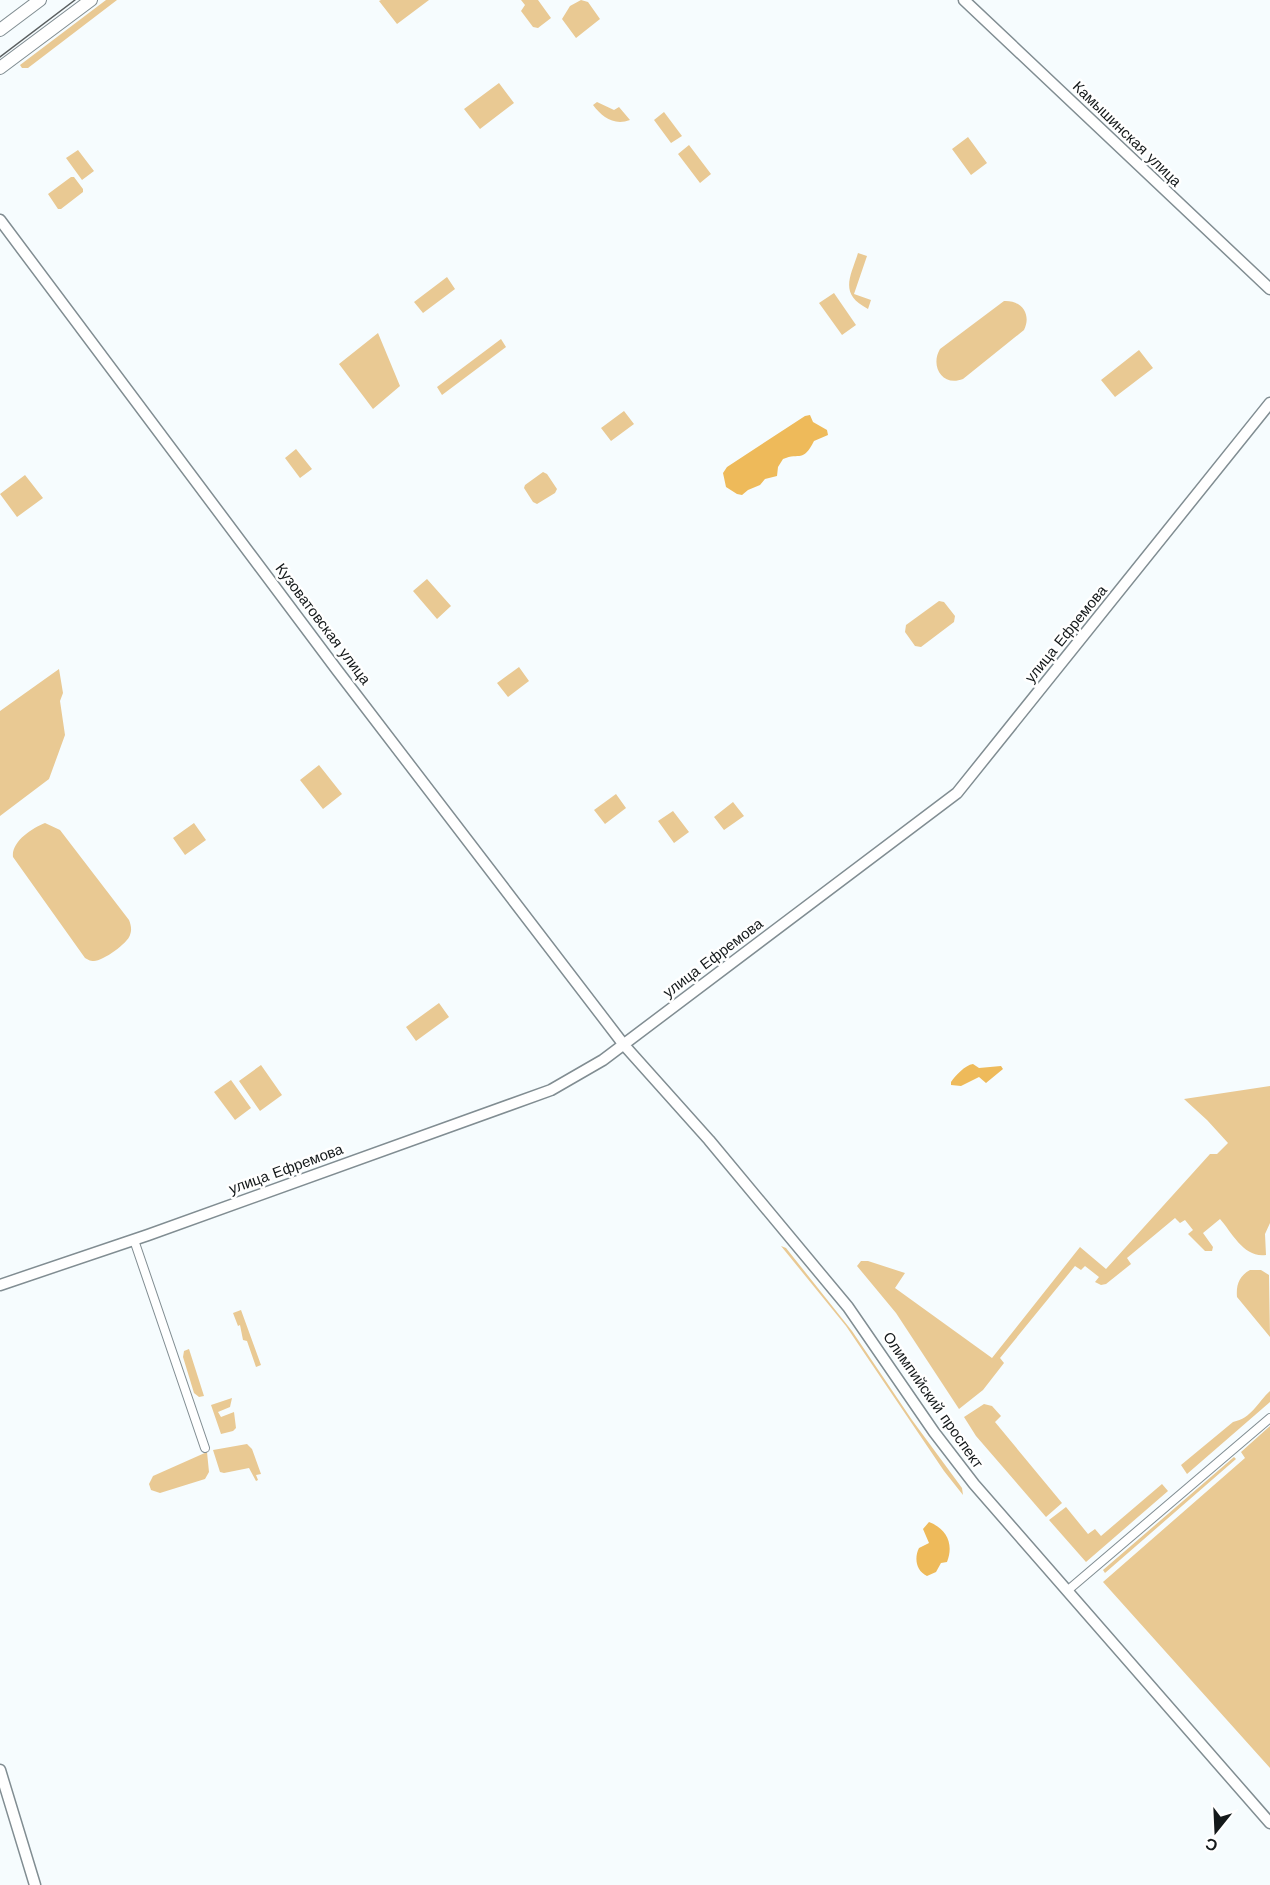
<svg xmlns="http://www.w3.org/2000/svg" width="1270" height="1885" font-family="'Work Sans',sans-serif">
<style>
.green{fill:#e9c993}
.forest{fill:#eeba5a}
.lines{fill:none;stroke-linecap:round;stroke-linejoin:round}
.street-casing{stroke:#818d92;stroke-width:10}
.secondary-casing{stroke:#818d92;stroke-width:13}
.primary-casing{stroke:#818d92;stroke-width:14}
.street{stroke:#fff;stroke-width:8}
.secondary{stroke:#fff;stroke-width:10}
.primary{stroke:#fff;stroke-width:12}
.tram{stroke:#5a5f60;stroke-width:1.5}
.labels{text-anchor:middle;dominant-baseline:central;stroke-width:5;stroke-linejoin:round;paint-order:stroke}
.street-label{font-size:15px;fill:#14191a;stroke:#fff}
</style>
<rect width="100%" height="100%" fill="#f6fcfe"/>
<!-- green -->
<path class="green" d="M106,0H117L28,68H22L20,65Z
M381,0H429L397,24L379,1Z
M521,0H538L551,18L538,28L533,27L521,11L525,5Z
M581,0L588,2L600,19L576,38L562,19L570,6Z
M499,83L514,103L480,129L464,109Z
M597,102L614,110L619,107L630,120C614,126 602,117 593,105Z
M664,112L682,136L671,143L654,120Z
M968,137L987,163L971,175L952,149Z
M689,145L711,174L700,183L678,154Z
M78,150L94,171L82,180L66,158Z
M71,177H74L83,189V192L61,209H58L48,194Z
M858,253L867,256L854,294L871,300L868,309C839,294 850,278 858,253Z
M447,277L455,289L423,313L414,302Z
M834,293L856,325L842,335L819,303Z
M1004,301C1021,300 1032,314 1024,330L963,379C942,387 930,366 940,349Z
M378,333L400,386L373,409L339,364Z
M501,339L506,347L442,395L437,387Z
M1139,350L1153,368L1115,397L1101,380Z
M624,411L634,424L611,441L601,428Z
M296,449L312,469L300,478L285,458Z
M543,472L547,474L557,489L555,493L537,504L533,502L524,488L525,485Z
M25,475L43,498L17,517L0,494Z
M427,579L451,606L437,619L413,591Z
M939,601L944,602L955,616L954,622L921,647L915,646L905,632L906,625Z
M519,667L529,681L508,697L497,683Z
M59,669L63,693L60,701L65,735L49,779L0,816V711Z
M319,765L342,794L323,809L300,780Z
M616,794L626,808L605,824L594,810Z
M733,802L744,816L724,830L714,817Z
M673,811L689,832L674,843L658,821Z
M45,823L60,830L129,920C131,925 132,930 130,935C128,943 103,961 94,961C89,961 89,960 85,958L13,857C11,842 32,828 45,823Z
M194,823L206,840L185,855L173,838Z
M439,1003L449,1017L416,1041L406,1027Z
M261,1065L282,1095L260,1111L239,1081Z
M231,1080L251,1108L235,1120L214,1092Z
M1270,1086V1223L1265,1234L1266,1255C1244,1258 1233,1234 1220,1219L1203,1233L1213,1247L1212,1251H1205L1188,1234L1193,1230L1185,1220L1180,1223L1175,1218L1127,1258L1131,1264L1106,1284L1101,1285L1095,1282L1099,1277L1085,1266L1081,1270L1075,1266L1000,1358L1004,1363L983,1390L959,1409L896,1313L857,1266L861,1261H868L905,1273L895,1288L992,1358L1080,1247L1106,1269L1210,1154H1217L1228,1143L1207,1120L1184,1099Z
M781,1246L786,1248L852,1331L912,1420L962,1488L963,1495L944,1471L846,1326Z
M1250,1270H1261L1269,1275L1270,1337L1237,1297C1236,1285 1239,1276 1250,1270Z
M241,1310L261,1365L256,1367L247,1341L243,1340L240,1325L238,1326L233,1313Z
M189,1349L204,1396L199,1397L194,1393L183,1357L184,1351Z
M1270,1391V1402L1187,1474L1181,1465L1233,1422C1252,1418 1257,1403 1270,1391Z
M232,1398L230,1407L218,1412L221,1417L234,1412L236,1428L233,1431L221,1434L211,1405Z
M984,1404L992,1406L1001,1416L995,1422L1062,1503L1046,1517L976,1436L964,1417Z
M1270,1426V1768L1103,1582L1245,1458L1241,1452Z
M247,1444L252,1449L261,1474L256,1475L258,1480L256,1481L249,1468L224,1473L220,1472L213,1450Z
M207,1452L209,1472L205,1479L160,1493L151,1490L149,1484L153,1476Z
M1234,1457L1236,1459L1105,1573L1103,1570Z
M1162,1484L1168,1491L1086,1562L1049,1520L1066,1507L1088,1534L1095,1529L1101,1536Z"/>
<!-- forest -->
<path class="forest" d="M810,415L813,422L827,430L828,435L814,441C803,463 800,452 783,459L778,467L777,476L765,479L760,485L748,490L742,495L737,494L726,487L723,473L727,467L805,416Z
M973,1064L979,1068L1001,1066L1003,1069L986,1083L979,1077L961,1086L951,1085V1082C955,1076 965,1065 973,1064Z
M929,1522C947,1529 954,1544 947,1562L941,1563L936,1572L927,1576C916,1571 914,1558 919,1548L929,1543L923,1529Z"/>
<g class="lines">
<!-- street casing -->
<g class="street-casing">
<path id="street" d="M134,1240L205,1448
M1067,1591L1270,1418"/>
</g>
<!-- secondary casing -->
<g class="secondary-casing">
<path id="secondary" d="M964,0L1270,289
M0,220L337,670L624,1045L709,1140L848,1307L934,1432L974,1484L1270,1823
M0,1285L148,1235L551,1090L603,1060L957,793L1270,403
M0,1770L35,1885"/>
</g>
<!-- primary casing -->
<g class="primary-casing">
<path id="primary" d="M0,30L40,0
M0,68L91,0"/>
</g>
<!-- street -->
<use href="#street" class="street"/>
<!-- secondary -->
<use href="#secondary" class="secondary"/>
<!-- primary -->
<use href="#primary" class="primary"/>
<!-- tram -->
<path class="tram" d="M0,57L75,0"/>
</g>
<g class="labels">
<!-- street labels -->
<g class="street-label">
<text transform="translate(1127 134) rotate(44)">Камышинская улица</text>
<text transform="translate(323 624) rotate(53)">Кузоватовская улица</text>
<text transform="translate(1066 634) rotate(-51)">улица Ефремова</text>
<text transform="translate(713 958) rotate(-37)">улица Ефремова</text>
<text transform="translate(286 1169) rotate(-20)">улица Ефремова</text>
<text transform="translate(933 1400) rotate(55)">Олимпийский проспект</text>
</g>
</g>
<!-- north arrow -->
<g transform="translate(1216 1831) rotate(198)" stroke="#ffffff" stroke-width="4.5" paint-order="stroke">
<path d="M0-4.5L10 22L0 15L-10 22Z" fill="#14191a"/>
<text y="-9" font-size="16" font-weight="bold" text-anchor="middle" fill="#14191a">С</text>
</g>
</svg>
